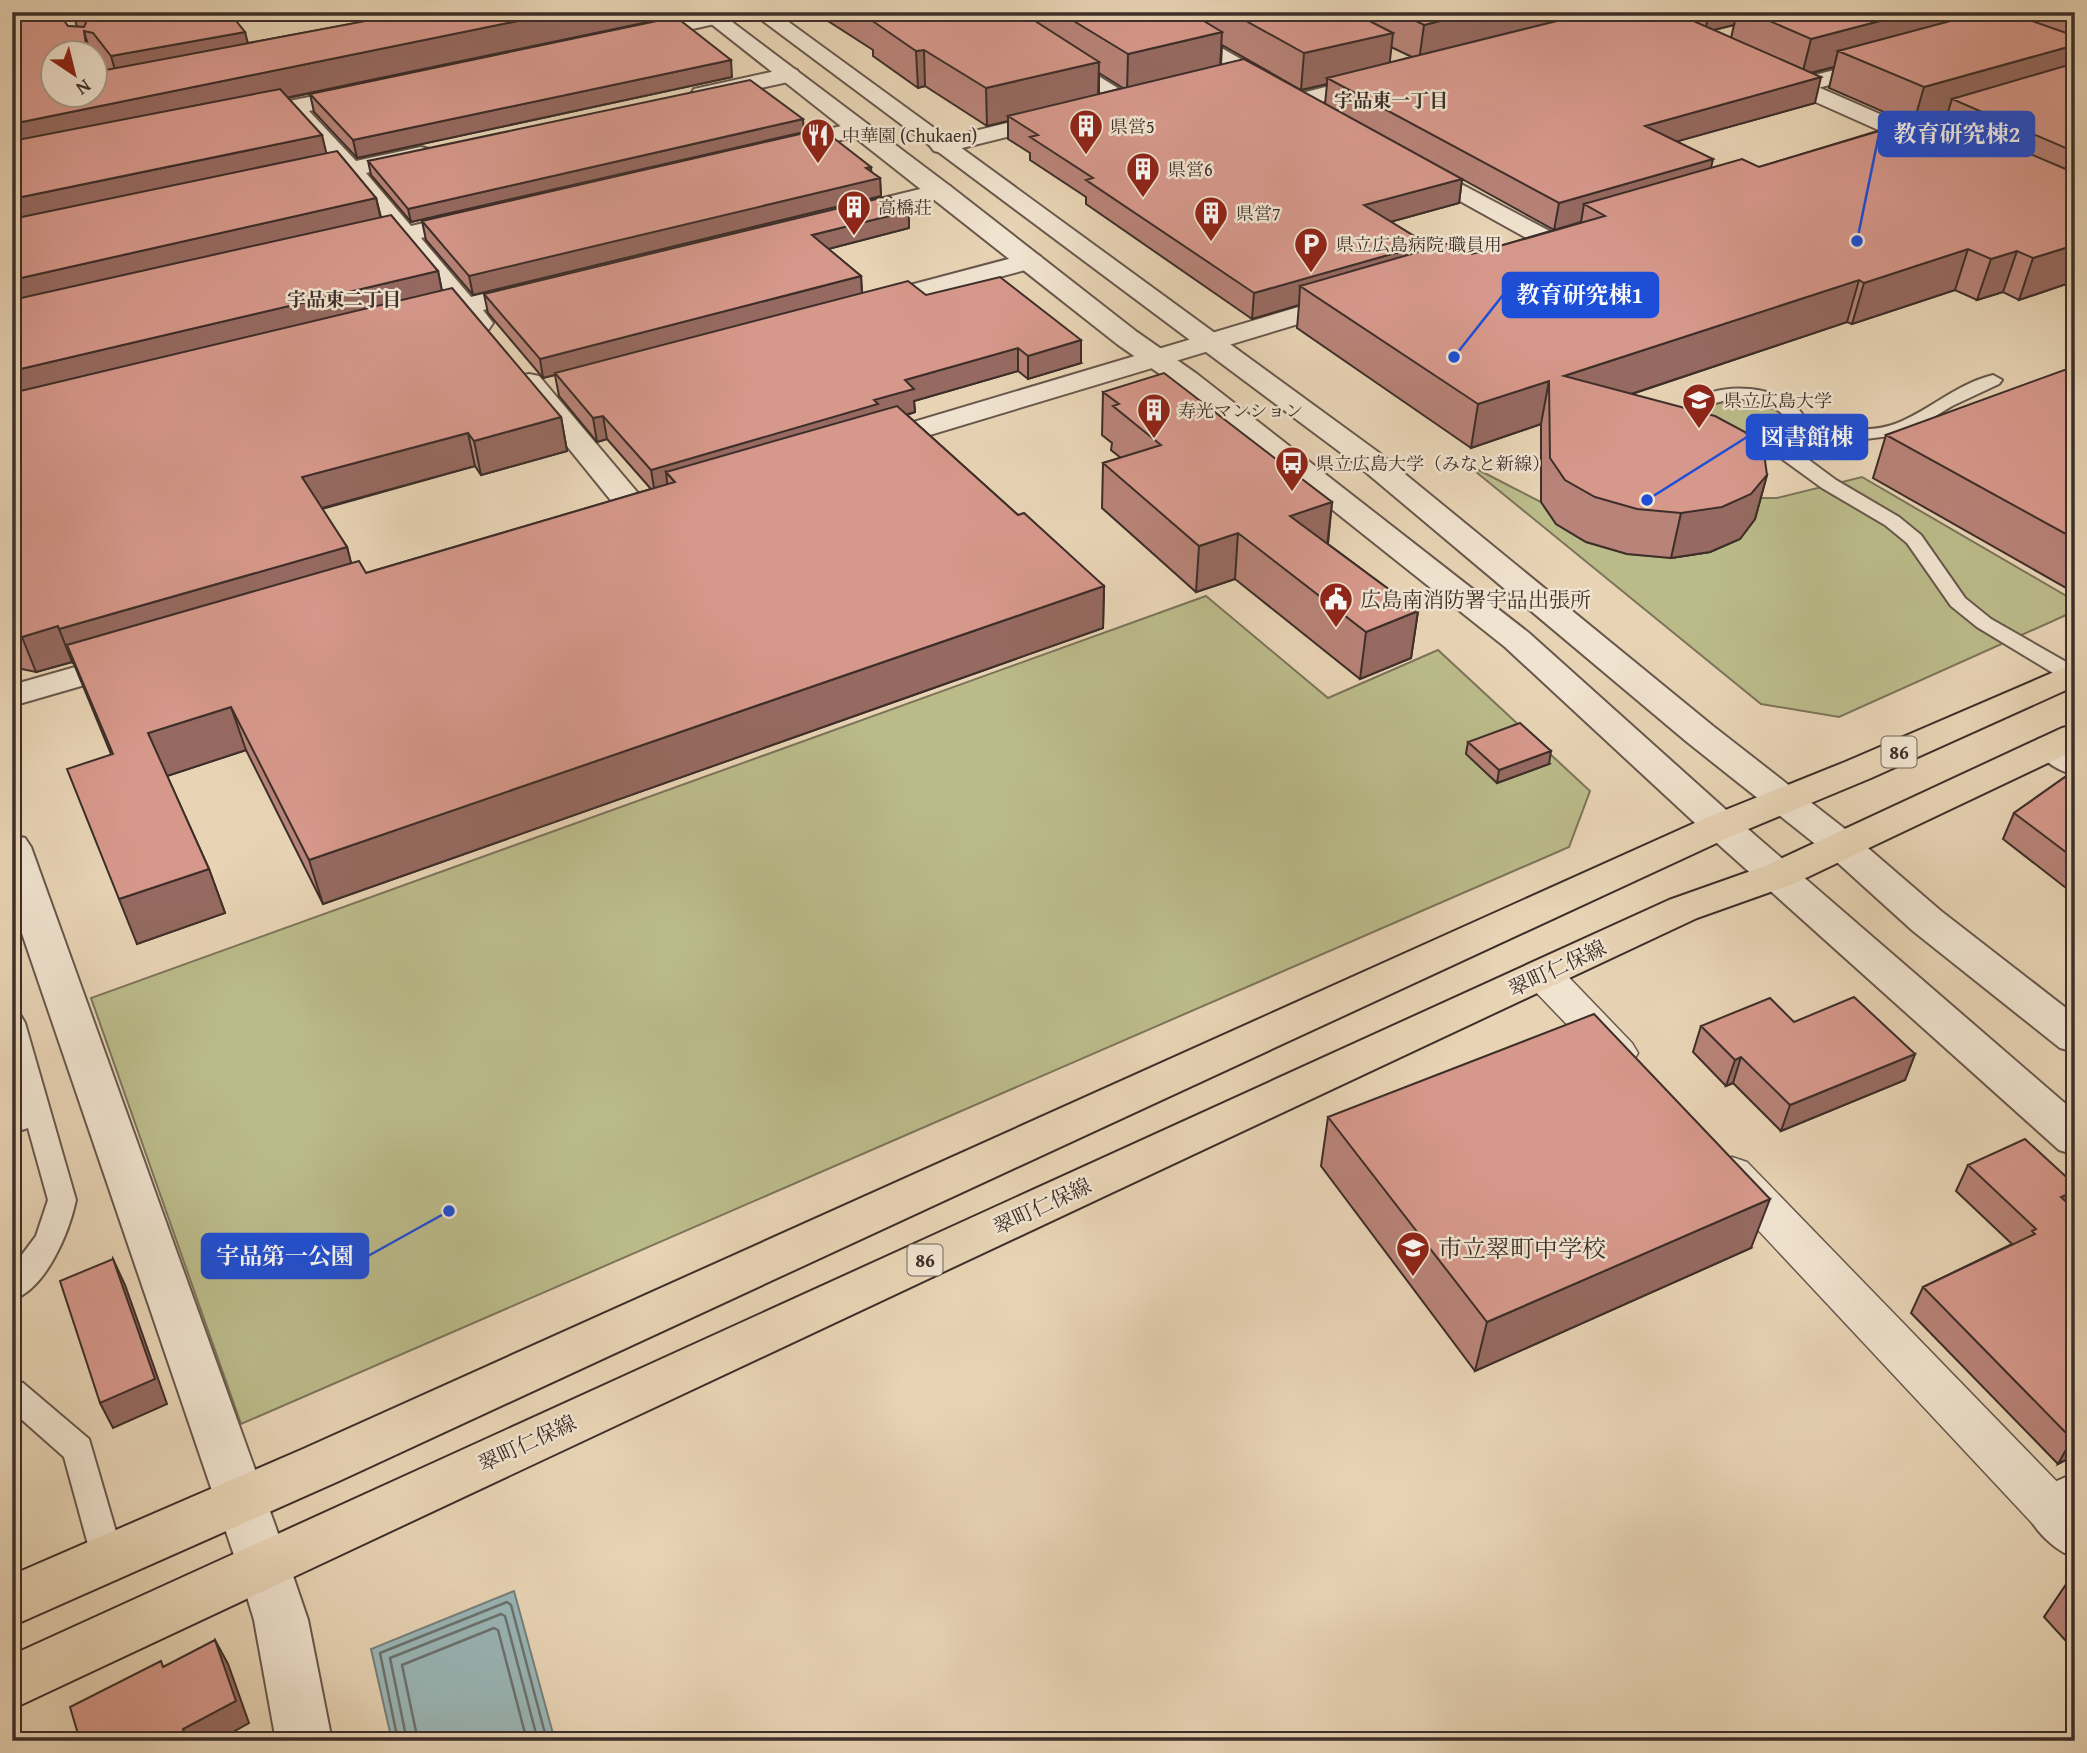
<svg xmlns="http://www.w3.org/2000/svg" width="2087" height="1753" font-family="'Gentium Book Plus','Noto Serif JP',serif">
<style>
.green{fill:#bbbb8a;stroke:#7c745a;stroke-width:2}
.water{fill:#9ab6b6;stroke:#75807e;stroke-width:2}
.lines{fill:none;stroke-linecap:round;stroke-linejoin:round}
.shore{stroke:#6c7270;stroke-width:2.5}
.service-casing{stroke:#68584c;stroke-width:4}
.pedestrian-casing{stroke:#68584c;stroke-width:3}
.minor-casing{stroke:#68584c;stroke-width:4}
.tertiary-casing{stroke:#68584c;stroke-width:4}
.primary-casing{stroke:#3d2e29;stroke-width:4}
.service{fill:#f0e3cf;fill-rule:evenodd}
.pedestrian{fill:#f0e3cf;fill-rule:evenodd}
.minor{fill:#f0e3cf;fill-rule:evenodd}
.tertiary{fill:#f0e3cf;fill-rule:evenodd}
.primary{fill:#e8d4b5;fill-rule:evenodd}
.wall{fill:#b88378;stroke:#3d2e29;stroke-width:2;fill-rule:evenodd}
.shaded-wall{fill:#966a61;stroke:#3d2e29;stroke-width:2}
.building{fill:#d6988b;stroke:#3d2e29;stroke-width:2}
.labels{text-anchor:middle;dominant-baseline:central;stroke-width:5;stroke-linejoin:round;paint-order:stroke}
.far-poi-label{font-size:18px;fill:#3d2e29;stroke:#f0e3cf;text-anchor:start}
.far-neighbourhood-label{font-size:19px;font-weight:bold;fill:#3d2e29;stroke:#f0e3cf}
.shield{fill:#f0e3cf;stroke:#73645b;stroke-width:2}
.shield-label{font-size:19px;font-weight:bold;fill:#3d2e29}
.poi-label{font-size:21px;fill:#3d2e29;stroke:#f0e3cf;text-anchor:start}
.street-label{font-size:21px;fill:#3d2e29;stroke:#f0e3cf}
.near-poi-label{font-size:24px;fill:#3d2e29;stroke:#f0e3cf;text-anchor:start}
.leader{fill:none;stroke:#1d4ed8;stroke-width:2.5}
.callout-dot{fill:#1d4ed8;stroke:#f0e3cf;stroke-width:2.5}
.callout{fill:#1d4ed8;stroke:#1d4ed8;stroke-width:2.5}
.callout-label{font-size:23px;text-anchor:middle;font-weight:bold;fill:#fff}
</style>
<rect width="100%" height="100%" fill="#e8d4b5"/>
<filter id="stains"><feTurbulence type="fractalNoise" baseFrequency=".00286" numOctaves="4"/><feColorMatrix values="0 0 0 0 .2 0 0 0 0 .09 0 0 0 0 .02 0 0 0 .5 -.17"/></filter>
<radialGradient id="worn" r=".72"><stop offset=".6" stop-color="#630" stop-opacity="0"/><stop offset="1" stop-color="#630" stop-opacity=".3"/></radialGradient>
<!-- green -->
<path class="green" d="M1734,397C1754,400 1782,402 1787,425C1770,450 1735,435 1712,426L1703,410L1709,403Z
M1465,463L1541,502L1556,524L1586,542L1627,554L1671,558L1710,552L1739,539L1752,498H1777L1862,477L2075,601V611L1839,717L1761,704Z
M1206,596L1328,698L1438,650L1590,791L1569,847L241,1424L91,998Z"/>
<!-- water -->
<path class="water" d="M514,1591L555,1741H392L371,1649Z"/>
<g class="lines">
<!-- shore -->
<path class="shore" d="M398,1741L380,1653L507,1602L511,1605L547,1741
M407,1741L390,1658L501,1614L505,1616L538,1741
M418,1741L402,1665L494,1628L498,1630L527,1741"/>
<!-- service casing -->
<g class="service-casing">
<path id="service" d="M37,12H103L97,16L43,19L12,25V17Z
M1993,375L2002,380L1999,384L1952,406L1914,429L1898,435L1857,440L1803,433L1786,443L1836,480L1899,517L1921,535L1965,598L1991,619L2075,667V680L2063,679L1977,627L1951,606L1907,543L1885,525L1822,488L1767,448H1741L1718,443L1703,436L1691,422L1686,409C1709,377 1793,383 1807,423C1834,428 1868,434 1895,424C1929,411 1956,384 1993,375ZM1734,398C1755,401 1782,403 1789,426C1764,446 1716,442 1704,410L1708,405Z
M12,1014L21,1016L25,1023L76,1200C69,1233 46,1289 12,1300V1268L36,1236L48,1200L28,1128L12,1133V1112L22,1108L12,1072Z
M12,1379L23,1383L89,1439L124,1559L119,1570L107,1574L95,1570L64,1457L12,1411Z"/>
</g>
<!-- pedestrian casing -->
<g class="pedestrian-casing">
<path id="pedestrian" d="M1543,961L1557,965L1632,1043L1638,1053L1632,1063L1618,1068L1604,1063L1529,985L1524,975L1529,965Z
M1732,1157L1747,1162L2067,1492L2075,1508L2067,1524L2050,1530L2033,1524L1717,1186L1711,1174L1717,1162Z"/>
</g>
<!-- minor casing -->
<g class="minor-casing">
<path id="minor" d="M714,12H753L750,16L635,42L628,40L624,36L628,32Z
M971,12H996L1132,97L1135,102L1132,107H1116Z
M1134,12H1159L1284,84L1287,89L1284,94H1268Z
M1882,58L1890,59L1893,64L1890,69L1799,93L1791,91L1788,86L1791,81Z
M789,68L797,70L800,75L797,80L702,101L694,99L691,94L694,89Z
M1377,74L1385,76L1388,81L1385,86L1298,108L1290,106L1287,101L1290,96Z
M364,86L372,88L375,93L372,98L309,111L356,161L421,147L429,149L433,154L429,159L366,173L411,226L475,211L484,213L487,218L484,223L421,238L471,297L537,281L546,283L550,289L546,295L483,310L493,323L489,329C473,333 469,328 459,316L419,326L409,324L406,318L409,312L448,303L399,244L357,254L348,251L344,246L348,241L389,231L345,178L302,187L293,185L290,180L293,175L334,166L288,115L244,124L236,122L233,117L236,112L244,110Z
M1060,110L1068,112L1071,117L1068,122L942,153L934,151L930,146L934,141Z
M859,122L867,124L870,129L867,134L779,154L771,152L767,147L771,142Z
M1414,159L1559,236L1563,241L1559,246L1550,249L1541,246L1406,171L1402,166L1406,161Z
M941,184L950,186L953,191L950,196L847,221L838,219L835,214L838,209Z
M1031,253L1040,256L1044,261L1040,266L870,312L861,310L857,304L861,298Z
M1349,292L1358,294L1362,300L1358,306L880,450L870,453L860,450L855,444L860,438Z
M529,374L539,376L648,505L652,512L648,519L637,521L626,519L515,382L519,376Z
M128,652L140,655L145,662L140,669L12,706V685Z
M2051,736L2064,739L2075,747V775C2058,771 2043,761 2033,747L2038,739Z
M12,835L25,838L31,847L289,1564L308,1620L332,1741H276L254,1620L237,1564L12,904Z
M2075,1473V1558C2051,1548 2035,1531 2024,1508L2032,1492Z"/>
</g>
<!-- tertiary casing -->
<g class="tertiary-casing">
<path id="tertiary" d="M696,12H719L950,186L1137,332L1197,374L1529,633L1734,817L2075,1112V1155L2059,1150L1708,835L1505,647L1177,386L1117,344Z
M751,12H775L1378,452L1713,726L1854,836L1941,911L2075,1015V1052L2060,1048L1913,931L1828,854L1687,742L1356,464Z
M1770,66L1946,143L1950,148L1946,153H1930L1762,78L1759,73L1762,68Z"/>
</g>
<!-- primary casing -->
<g class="primary-casing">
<path id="primary" d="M2075,663V686L1871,778L1734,835L339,1481L12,1626V1575L303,1449L1708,817L1845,762Z
M2075,725V750L1793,884L1697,918L12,1709V1655L1669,900L1765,866L2062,728Z"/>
</g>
<!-- service -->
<use href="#service" class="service"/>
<!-- pedestrian -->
<use href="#pedestrian" class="pedestrian"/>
<!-- minor -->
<use href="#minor" class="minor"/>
<!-- tertiary -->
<use href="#tertiary" class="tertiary"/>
<!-- primary -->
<use href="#primary" class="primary"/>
</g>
<!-- wall -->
<path class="wall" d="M12,12L68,26L77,27L73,12H229L248,43L406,14L405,12H652L653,21L288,98L326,153L376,198L381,217L438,271L442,291L561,417L567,451L481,475L475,466L322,509L347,547L351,563L366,573L651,489L607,439L597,442L559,396L555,375L543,378L488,313L484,294L909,228L828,249L861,276L862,293L926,295L1081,363L1028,379L1018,371L914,401L915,412L907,415L1018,515L1104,586L1103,628L323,904L246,750L167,776L209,869L225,913L137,944L111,754L74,664L72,662L36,672L12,667ZM52,52H94V59L101,60L108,70H106Z
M814,12H2075V281L2019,300L2003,292L1977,300L1955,290L1852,324L1847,322L1632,394L1767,475L1755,519L1740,539L1710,552L1671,558L1627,554L1586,542L1556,524L1541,502V424L1471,448L1297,328L1299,305L1252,319L1086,204V197L1030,160V153L1008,139V121L987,126L925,86L918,88L873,56V50ZM1734,25L1731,38L1714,30ZM1222,45L1301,90L1327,84L1325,104L1221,65ZM1391,47L1412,57L1389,63ZM1834,67L1829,88L1907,122L1759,167L1711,168L1677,141L1815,103L1812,73ZM1099,73L1123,88L1099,94ZM1462,179L1554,230L1472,254L1426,250L1427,244L1390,222L1459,203Z
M732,77L357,158L314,112L310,94Z
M804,132L411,222L371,175L368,161Z
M871,172L880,178L881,196L473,295L426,240L422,221Z
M2075,373V593L1873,478L1886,435Z
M1103,392L1332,502L1328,544L1418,611L1411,658L1360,679L1235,579L1196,592L1102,508L1103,463L1121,458L1111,450L1112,443L1102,435Z
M1468,742L1549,764L1497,783L1466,754Z
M2075,770V895L2003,839L2014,813Z
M2075,941V965L2067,959Z
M1794,1022L1915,1054L1905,1080L1781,1131L1733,1083L1726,1086L1693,1052L1701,1026Z
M1328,1117L1751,1248L1475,1371L1321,1166Z
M1968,1165L2075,1197L2070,1206L2075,1455L2058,1464L1911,1313L1923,1287L2012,1244L1956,1191Z
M2075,1571V1651L2044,1617Z"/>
<!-- shaded-wall -->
<path class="shaded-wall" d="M562,12H652L653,21L12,155V124Z
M1476,12H1614L1419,61L1424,25Z
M1709,12H1737L1734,25L1705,32Z
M1914,12H1965L1959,33L1838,51L1834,67L1802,75L1811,39Z
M1993,12H2025L2024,16L1989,25Z
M84,31L90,52H87Z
M245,32L252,59L119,84L111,56Z
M1222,32L1220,69L1127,91L1128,54Z
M1393,33L1389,69L1327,78V84L1301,90L1304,53Z
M2075,45V78L1952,99L1947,115L1913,125L1924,87Z
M924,50L925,86L918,88L916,51Z
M731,60L732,77L357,158L353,140Z
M1099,62L1098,99L1008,116V121L987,126L986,88Z
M1821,77L1815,103L1639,152L1645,126Z
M803,119L804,132L411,222L408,209Z
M322,135L329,164L12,231V199Z
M1713,159L1707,185L1584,204L1581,222L1554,230L1559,203Z
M871,167L872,180L880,178L881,196L473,295L469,276Z
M1462,179L1459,203L1361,230L1364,205Z
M376,198L383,228L12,314V280Z
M909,211V228L813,253L812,235Z
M1427,244L1423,269L1300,286L1299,305L1252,319L1254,293Z
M2075,245V281L2019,300L2033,258Z
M1968,249L1955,290L1852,324L1864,283Z
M2017,251L2003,292L1977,300L1991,259Z
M438,271L444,302L12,407V371Z
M861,276L862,295L543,378L540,359Z
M1859,280L1847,322L1556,419L1564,376Z
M1081,340V363L1028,379V356Z
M1018,348V371L914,401L915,412L675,482L666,472L668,490L655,494L651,470L874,400L905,380Z
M1549,381L1541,424L1471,448L1478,404Z
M603,416L607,439L597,442L593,418Z
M561,417L567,451L481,475L474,441Z
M468,433L475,466L311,511L302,477Z
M1767,475L1755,519L1740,539L1710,552L1671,558L1681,513Z
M1332,502L1327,547L1290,516Z
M1238,533L1235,579L1196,592L1199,546Z
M347,547L356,582L67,645L73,664L59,629Z
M1104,586L1103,628L323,904L309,860Z
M1418,611L1411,658L1360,679L1366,632Z
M58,626L72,662L36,672L22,637Z
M231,707L246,750L164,777L148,733Z
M1551,751L1549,764L1497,783L1499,770Z
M209,869L225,913L137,944L119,899Z
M1915,1054L1905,1080L1781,1131L1790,1105Z
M1741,1057L1733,1083L1726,1086L1735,1060Z
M2075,1191V1197L2066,1214L2061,1197Z
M1770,1199L1751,1248L1475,1371L1487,1322Z
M113,1259L125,1285L167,1404L113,1428L100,1403Z
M2075,1438V1455L2058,1464L2072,1439Z
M215,1640L228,1664L249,1723L217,1741H187L183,1729Z"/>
<!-- building -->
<path class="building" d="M12,12H58L68,26L84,27L86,23L78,12H229L245,32L111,56L93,33L84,31L87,52H52V94H94V64L106,70L413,12H562L12,124Z
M867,12H1021L1099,62L986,88L924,50L916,51L871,20L878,19Z
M1059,12H1189L1222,32L1128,54Z
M1230,12H1352L1393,33L1304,53Z
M1398,12H1476L1424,25Z
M1593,12H1673L1821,77L1645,126L1713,159L1559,203L1327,78Z
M1749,12H1914L1811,39Z
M1984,12H2006L2075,36V45L1924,87L1838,51Z
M2060,12H2075V18Z
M676,17L731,60L353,140L310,94Z
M1244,59L1462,179L1364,205L1427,244L1254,293L1086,180L1093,178L1030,137L1038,135L1008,116Z
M2075,63V152L1952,99Z
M750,80L803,119L408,209L368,161Z
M280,89L322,135L12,199V141Z
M1936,114L2075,173V245L2033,258L2017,251L1991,259L1968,249L1864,283L1859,280L1564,376L1715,416L1745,432L1764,453L1767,475L1751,494L1722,507L1681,513L1637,509L1595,497L1565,480L1550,458L1549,381L1478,404L1300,286L1453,242L1472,254L1605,216L1584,204L1742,159L1759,167Z
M822,129L871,167L866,168L880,178L469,276L422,221Z
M337,151L376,198L12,280V219Z
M889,196L909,211L812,235L861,276L540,359L484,294Z
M391,215L438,271L12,371V300Z
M1000,277L1081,340L1028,356L1018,348L905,380L914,389L874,400L878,404L651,470L603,416L593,418L555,373L908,281L926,295Z
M452,288L561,417L474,441L468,433L302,477L347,547L59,629L58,626L22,637L12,634V393Z
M2067,369L2075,373V539L1886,435Z
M1164,373L1332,502L1290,516L1418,611L1366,632L1238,533L1199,546L1103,463L1161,445L1113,406L1119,404L1103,392Z
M897,406L1018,515L1024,513L1104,586L309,860L231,707L148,733L209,869L119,899L67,769L113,754L67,645L359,561L366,573L675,482L666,472Z
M1520,723L1551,751L1499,770L1468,742Z
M2075,770V859L2014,813Z
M1854,997L1915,1054L1790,1105L1741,1057L1735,1060L1701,1026L1770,998L1794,1022Z
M1594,1014L1770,1199L1487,1322L1328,1117Z
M2025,1139L2075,1185V1191L2061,1197L2075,1210V1438L2072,1439L1923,1287L2035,1234L2032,1231L2036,1229L1968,1165Z
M113,1259L155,1379L100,1403L60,1281Z
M215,1640L236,1701L183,1729L187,1741H61L78,1734L70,1707L161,1661L163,1667Z
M2075,1728V1741H2054Z"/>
<!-- icons -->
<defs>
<g id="building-pin" transform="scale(1.75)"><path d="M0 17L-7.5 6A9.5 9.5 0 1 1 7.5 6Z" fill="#8f2418" stroke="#f0e3cf"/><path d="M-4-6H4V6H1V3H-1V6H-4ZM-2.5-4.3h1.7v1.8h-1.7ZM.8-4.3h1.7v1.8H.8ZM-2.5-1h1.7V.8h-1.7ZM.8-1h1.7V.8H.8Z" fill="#fff"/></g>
<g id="restaurant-pin" transform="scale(1.75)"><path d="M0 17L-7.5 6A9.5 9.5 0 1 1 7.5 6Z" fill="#8f2418" stroke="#f0e3cf"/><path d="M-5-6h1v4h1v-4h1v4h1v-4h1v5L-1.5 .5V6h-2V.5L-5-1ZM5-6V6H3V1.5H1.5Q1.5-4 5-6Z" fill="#fff"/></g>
<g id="parking-pin" transform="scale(1.75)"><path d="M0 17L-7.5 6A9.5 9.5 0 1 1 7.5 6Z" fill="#8f2418" stroke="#f0e3cf"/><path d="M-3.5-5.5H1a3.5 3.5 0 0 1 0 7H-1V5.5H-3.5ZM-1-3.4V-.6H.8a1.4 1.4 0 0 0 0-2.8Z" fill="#fff"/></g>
<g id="university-pin" transform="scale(1.75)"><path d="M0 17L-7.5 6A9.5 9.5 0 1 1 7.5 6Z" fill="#8f2418" stroke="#f0e3cf"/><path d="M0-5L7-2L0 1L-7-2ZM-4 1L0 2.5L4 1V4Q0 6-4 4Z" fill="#fff"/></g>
<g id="bus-pin" transform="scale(1.75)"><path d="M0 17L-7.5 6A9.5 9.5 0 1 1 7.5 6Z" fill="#8f2418" stroke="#f0e3cf"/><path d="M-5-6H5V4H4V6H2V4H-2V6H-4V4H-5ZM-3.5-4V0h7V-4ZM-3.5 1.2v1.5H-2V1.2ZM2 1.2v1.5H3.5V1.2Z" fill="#fff"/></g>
<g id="civic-pin" transform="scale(1.75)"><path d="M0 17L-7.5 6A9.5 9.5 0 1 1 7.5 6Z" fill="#8f2418" stroke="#f0e3cf"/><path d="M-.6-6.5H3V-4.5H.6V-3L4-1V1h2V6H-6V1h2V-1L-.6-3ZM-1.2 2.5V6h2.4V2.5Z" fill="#fff"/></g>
<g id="school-pin" transform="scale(1.75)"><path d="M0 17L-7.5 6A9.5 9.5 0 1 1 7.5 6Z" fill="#8f2418" stroke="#f0e3cf"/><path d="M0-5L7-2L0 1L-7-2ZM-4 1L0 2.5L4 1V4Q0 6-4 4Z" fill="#fff"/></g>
</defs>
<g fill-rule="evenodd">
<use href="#building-pin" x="1086" y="126"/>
<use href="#restaurant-pin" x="818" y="135"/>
<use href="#building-pin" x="1143" y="169"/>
<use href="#building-pin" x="854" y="207"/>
<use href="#building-pin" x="1211" y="213"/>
<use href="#parking-pin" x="1311" y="244"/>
<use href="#university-pin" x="1699" y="400"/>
<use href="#building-pin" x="1154" y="410"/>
<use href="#bus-pin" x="1292" y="463"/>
<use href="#civic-pin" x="1336" y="599"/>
<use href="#school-pin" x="1413" y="1248"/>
</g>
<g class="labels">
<!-- far-poi labels -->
<g class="far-poi-label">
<text x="1110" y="126">県営5</text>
<text x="842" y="135">中華園 (Chukaen)</text>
<text x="1168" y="169">県営6</text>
<text x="878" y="207">高橋荘</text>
<text x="1236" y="213">県営7</text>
<text x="1336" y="244">県立広島病院 職員用</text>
<text x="1724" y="400">県立広島大学</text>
<text x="1178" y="410">寿光マンション</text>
<text x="1316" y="463">県立広島大学（みなと新線）</text>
</g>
<!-- far-neighbourhood labels -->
<g class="far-neighbourhood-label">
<text x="1391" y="100">宇品東一丁目</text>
<text x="344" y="299">宇品東二丁目</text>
</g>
<!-- shield labels -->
<g class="shield">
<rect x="1881.5" y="736.5" width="35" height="31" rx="5"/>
<rect x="907.5" y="1244.5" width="35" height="31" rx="5"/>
</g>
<g class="shield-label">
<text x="1899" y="752">86</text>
<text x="925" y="1260">86</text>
</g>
<!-- poi labels -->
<g class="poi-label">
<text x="1360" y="599">広島南消防署宇品出張所</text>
</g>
<!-- street labels -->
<g class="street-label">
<text transform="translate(1557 968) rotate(-25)">翠町仁保線</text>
<text transform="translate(1042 1206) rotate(-25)">翠町仁保線</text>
<text transform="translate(527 1443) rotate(-25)">翠町仁保線</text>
</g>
<!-- near-poi labels -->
<g class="near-poi-label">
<text x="1438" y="1248">市立翠町中学校</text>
</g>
</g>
<!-- callouts -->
<path class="leader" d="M1857 241L1879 134M1454 357L1503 295M1647 500L1747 437M449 1211L368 1256"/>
<g class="callout-dot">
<circle cx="1857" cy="241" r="7"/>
<circle cx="1454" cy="357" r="7"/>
<circle cx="1647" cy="500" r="7"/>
<circle cx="449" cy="1211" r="7"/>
</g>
<g class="callout">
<rect x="1879" y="112" width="155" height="44" rx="7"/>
<rect x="1503" y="273" width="155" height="44" rx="7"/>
<rect x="1747" y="415" width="120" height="44" rx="7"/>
<rect x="202" y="1234" width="166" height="44" rx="7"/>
</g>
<g class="callout-label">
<text x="1957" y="142">教育研究棟2</text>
<text x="1580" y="303">教育研究棟1</text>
<text x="1807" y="445">図書館棟</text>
<text x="285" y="1264">宇品第一公園</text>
</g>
<!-- margin -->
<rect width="2087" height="1753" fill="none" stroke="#e8d4b5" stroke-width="42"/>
<rect x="14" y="14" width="2059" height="1725" fill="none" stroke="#3d2e29" stroke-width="3.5"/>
<rect x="21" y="21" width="2045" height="1711" fill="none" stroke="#3d2e29" stroke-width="2"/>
<!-- north arrow -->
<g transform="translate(74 74) rotate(145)"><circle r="33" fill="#f0e3cf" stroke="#a89b8d" stroke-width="2"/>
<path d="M0-5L12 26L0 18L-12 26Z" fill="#8f2418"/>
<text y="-10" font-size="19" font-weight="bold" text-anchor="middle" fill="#3d2e29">N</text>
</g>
<rect width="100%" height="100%" filter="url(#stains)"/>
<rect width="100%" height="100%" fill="url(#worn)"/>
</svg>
